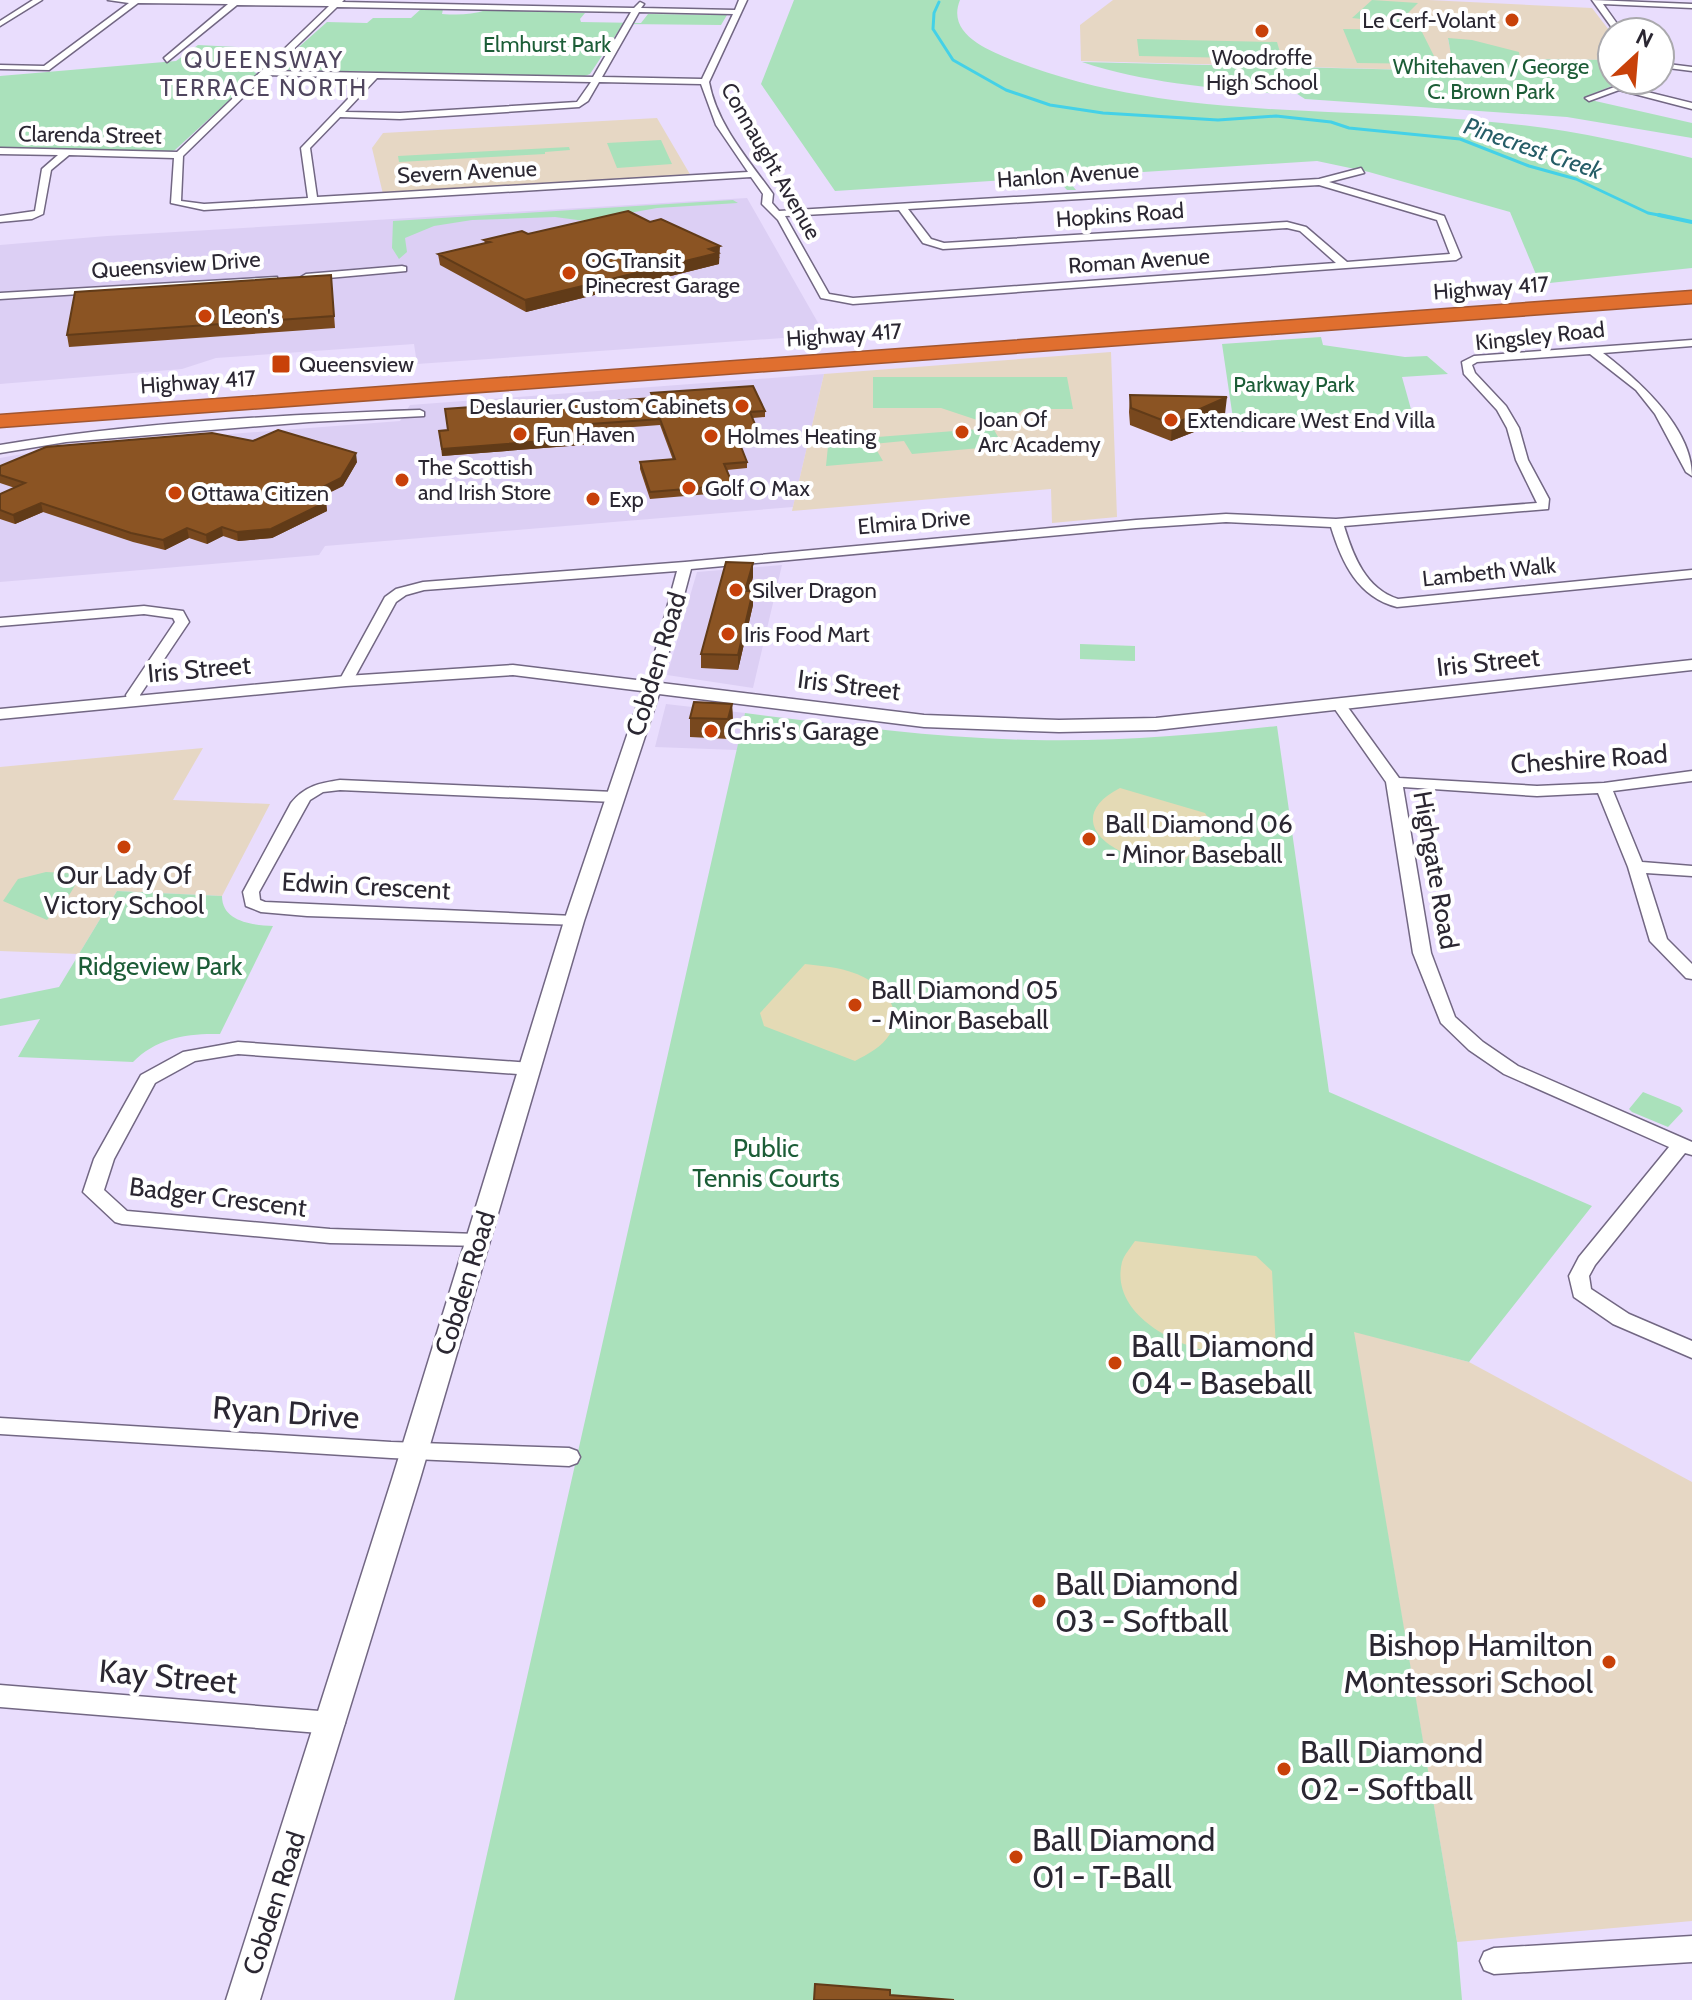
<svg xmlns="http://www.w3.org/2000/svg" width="1692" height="2000" font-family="Cabin,sans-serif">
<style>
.built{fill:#dccff4}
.education{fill:#e6d7c4}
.green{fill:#aae1bb}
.sand{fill:#e4dab5}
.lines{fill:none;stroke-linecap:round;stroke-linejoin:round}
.stream-far1{stroke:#44d1e7;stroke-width:3}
.stream{stroke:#44d1e7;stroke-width:4}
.minor-casing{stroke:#726783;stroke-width:3}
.tertiary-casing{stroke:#726783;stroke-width:3}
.motorway-casing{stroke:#a15630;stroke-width:3}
.minor{fill:#fff;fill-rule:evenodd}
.tertiary{fill:#fff;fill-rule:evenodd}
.motorway{fill:#e06f2f;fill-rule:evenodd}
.wall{fill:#78481e}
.shaded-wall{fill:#613b18}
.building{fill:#8b5423;stroke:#613b18;stroke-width:2}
.poi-dot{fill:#c84109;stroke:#fff;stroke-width:3}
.labels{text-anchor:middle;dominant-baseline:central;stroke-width:8;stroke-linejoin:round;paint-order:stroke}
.far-poi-label{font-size:22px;fill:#2b2732;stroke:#fff;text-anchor:start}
.far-park-label{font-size:22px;fill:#1c5d37;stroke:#fff}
.far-street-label{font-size:22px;fill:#2b2732;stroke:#fff}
.far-neighbourhood-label{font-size:24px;letter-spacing:2px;fill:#50465f;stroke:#fff}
.far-water-label{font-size:24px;font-style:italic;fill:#255d67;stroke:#fff}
.street-label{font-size:26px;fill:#2b2732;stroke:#fff}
.poi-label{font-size:26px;fill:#2b2732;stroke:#fff;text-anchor:start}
.park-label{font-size:26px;fill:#1c5d37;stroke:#fff}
.near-poi-label{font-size:32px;fill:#2b2732;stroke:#fff;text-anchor:start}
.near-street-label{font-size:32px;fill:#2b2732;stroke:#fff}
</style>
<rect width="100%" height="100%" fill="#e9ddfd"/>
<!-- built -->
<path class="built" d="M747,198L825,335L417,364L414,344L216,358L182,369L0,384V245L107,236Z
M824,374L793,507L325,546L319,555L0,582V458L62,447L400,421L410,405Z
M782,565L753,688L667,675L697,572Z
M666,704L745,713L737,750L655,747Z"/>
<!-- education -->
<path class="education" d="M1113,0H1428L1592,8L1612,34V60L1519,59L1448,39L1455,71L1081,61L1080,25Z
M657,118L691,176L383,194L372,148L383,133Z
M1111,352L1117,517L1052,523L1051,489L792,511L824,374Z
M203,748L173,800L270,804L222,896L117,891L79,954L0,951V767Z
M1353,1331L1469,1362L1692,1482V1921L1457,1942Z"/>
<!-- green -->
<path class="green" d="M794,0H960C946,34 988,50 1012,60C1168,122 1338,105 1502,123C1566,129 1630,143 1692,158V268L1540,284L1510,212L1369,172L1317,161L1065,177L1076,190H1067L1055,177L835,191L761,84Z
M1372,0L1418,3L1398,23L1352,18Z
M421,9H443L442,14C458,15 471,15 486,10L585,13L580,19L581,22L641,23L648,14L727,15L721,25L623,24L590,74L582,77L256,69L254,72L258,74L175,150L166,153L0,149V76L176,61L198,45L237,47L234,51L291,54L327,22L367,23L373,18H411Z
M1343,29L1421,30L1438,64L1357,63Z
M1448,38L1472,40L1519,52L1520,59L1612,60V80H1627L1582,98L1692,123V138L1567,117L1305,99L1288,88L1278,94C1213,88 1145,83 1082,62L1454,71Z
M1137,39L1277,42L1282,59L1139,56Z
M661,140L672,164L617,168L607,143Z
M569,147L570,150L545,152V154L399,162L398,156Z
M733,200L738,203L657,208L585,221L555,217L472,220L434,226L405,238L407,252L399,259L392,248L393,221Z
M1321,337L1323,345L1405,357L1427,356L1448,374L1402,377L1414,420L1235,432L1222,344Z
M873,377H1067L1073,409H1024L1001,426H995L941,408H873Z
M993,428L1003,446L912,454L904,441L873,444L883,461L826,466L828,446L826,441Z
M1080,644L1135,646V661L1080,659Z
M745,713C841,725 936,738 1032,740C1114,742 1195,735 1277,726L1329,1092L1592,1206L1469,1362L1354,1332L1457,1942L1462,2000H454Z
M46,872L82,874L68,897L47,920L3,901L18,879Z
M117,891L222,896C222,922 253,925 273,926L220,1034C188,1033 156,1038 133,1062L18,1057L40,1019L0,1026V999L59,987Z
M1643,1092L1680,1107L1683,1111L1668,1127L1632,1112L1629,1109Z"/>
<!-- sand -->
<path class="sand" d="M1120,788L1205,813L1211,823L1183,864C1165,863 1148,862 1132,856C1091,841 1075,811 1120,788Z
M805,964C822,966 838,967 854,973C878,981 906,1007 890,1034C882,1047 868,1054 855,1061L764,1026L760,1013Z
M1135,1241L1256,1256L1272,1271L1276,1349C1254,1353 1231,1356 1208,1351C1169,1343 1110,1311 1122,1262C1124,1255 1131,1247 1135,1241Z"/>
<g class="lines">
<!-- stream-far1 -->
<path class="stream-far1" d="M939,2L934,13L933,29L953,60L1006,90L1050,105L1103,113L1218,120L1276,116L1331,122L1349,128L1460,139L1529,166L1576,179L1648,213L1669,217"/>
<!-- stream -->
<path class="stream" d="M1659,215L1692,222"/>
<!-- minor casing -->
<g class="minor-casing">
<path id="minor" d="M33,0H42L0,26V21Z
M108,0H344L342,2L634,8L640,2L644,4L641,8L735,10L739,0H747L709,82C717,125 748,159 773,194L772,203L779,211L1319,179L1361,168L1364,173L1329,182L1444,216L1461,257L1456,260L853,304L821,298L778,220L762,204L763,194L751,177L204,210L171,203L174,158L69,155L51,170L43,214L32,219L0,222V216L35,211L42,169L58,155L0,154V148L177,152L329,6L237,5L167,62L164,58L228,4L138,3L49,70L0,69V65L44,66L129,3ZM337,7L631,12L593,77L271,71ZM639,12L733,14L702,79L602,77ZM266,75L368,78L301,148L308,198L204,204L181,201L183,156ZM377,78L591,82L577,102L400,113L345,112ZM599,82L701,84L716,125L748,172L317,197L310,148L340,117L400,119L579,107L588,101ZM1319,185L1437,220L1450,254L1347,262L1306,227L1287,222L944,243L931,239L908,209ZM899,210L923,243L943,249L1287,228L1300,231L1336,263L853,298L829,294L785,216Z
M1592,0L1692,4V8L1603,4L1623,32H1615Z
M1660,63L1692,67V71L1660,67Z
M1628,82L1632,84L1627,87L1692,103V109L1619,90L1589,101L1585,98Z
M402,266L406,267V271L306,280L301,277L306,274Z
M277,277V281L273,282L0,299V293Z
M1692,340V346L1603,353C1638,380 1692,427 1692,476L1686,472L1655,414L1636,390L1590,354L1477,362L1472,365L1475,373L1506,406L1519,428L1528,460L1549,499L1548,509L1344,526C1353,556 1366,589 1398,599L1692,570V578L1397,607C1358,597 1342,563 1331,527L1226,522L1136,528L691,569L659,689L652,693L645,689L677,571L424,590L406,595L396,602L351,684H341L339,681L385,597L396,589L423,582L685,562L1136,520L1226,514L1336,519L1537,503L1516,460L1507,428L1497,410L1464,374L1462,362L1474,356Z
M420,410L424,412V416L309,422L66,442L0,453V445C138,422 280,415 420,410Z
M144,606L183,611L189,622L140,695V701L133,705L128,704L126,695L175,622L173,618L144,614L0,626V618Z
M1339,701L1344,702L1399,778L1537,786L1604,783L1692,771V781L1613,791L1642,862L1692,866V876L1646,873L1667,939L1692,964V979L1686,978L1650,941L1628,867L1598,793L1537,796L1403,787L1431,953L1455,1017L1483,1042L1518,1066L1692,1142V1155L1685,1153L1595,1265L1589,1276L1591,1289L1629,1314L1692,1341V1358L1613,1324L1574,1297L1569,1276L1579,1257L1669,1147L1504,1074L1469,1050L1441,1023L1413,953L1386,782L1332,705Z
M340,780L614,792L622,797L614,802L340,790L323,792L310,800L259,892L260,900L265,902L574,916L583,921L580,925L307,916L261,912L246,906L243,892L291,803C305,786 320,783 340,780Z
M238,1042L531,1063L540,1069L531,1075L238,1054L195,1061L155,1083L114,1159L104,1190L127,1211L330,1229L477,1234L484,1236L487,1241L484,1246L330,1243L122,1224L115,1222L83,1192L94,1159L141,1075L183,1052Z
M0,1418L391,1442L569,1448L577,1451L580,1457L577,1463L569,1466L391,1458L0,1434Z
M0,1685L332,1712L341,1715L345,1723L341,1731L332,1734L0,1707Z
M1692,1936V1962L1494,1974L1484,1970L1480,1961L1484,1952L1494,1948Z"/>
</g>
<!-- tertiary casing -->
<g class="tertiary-casing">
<path id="tertiary" d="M1692,660V670L1156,730L1059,732L924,727L659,694L584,921L420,1479L260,2000H226L392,1479L564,921L642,691L513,675L346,686L0,719V709L346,676L513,665L924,715L1059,720L1156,718Z"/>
</g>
<!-- motorway casing -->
<g class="motorway-casing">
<path id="motorway" d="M1692,291V303L0,427V415Z"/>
</g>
<!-- minor -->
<use href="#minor" class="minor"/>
<!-- tertiary -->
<use href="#tertiary" class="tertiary"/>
<!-- motorway -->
<use href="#motorway" class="motorway"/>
</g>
<!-- wall -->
<path class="wall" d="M528,234L720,257L719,258V264L526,312L440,265L438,254L485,243L484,240Z
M332,287L335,328L69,347L67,335Z
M651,393L765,411V417L753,418L758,432L759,439L738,440L747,462V468L727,470L733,485V492L650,499L640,469V462L673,460L660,425L593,430L595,444L442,456L439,431L448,430L516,408L651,398Z
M1130,395L1225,414L1195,427L1194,432L1171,441L1130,425L1129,412Z
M253,441L357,462L343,486L317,499L326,502L327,511L272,538L238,541L223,536L207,544L189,538L165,550L133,542L43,512L15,524L0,519V494L15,488L0,483V466Z
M753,563V577L749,591L753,605L738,670L701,668V654Z
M732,704L733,723L729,739L690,737V718Z"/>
<!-- shaded-wall -->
<path class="shaded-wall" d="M720,246L719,264L526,312L525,300Z
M1227,397L1225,414L1195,427L1194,432L1171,441L1172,424L1191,413Z
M595,437V444L442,456V449Z
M356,453L357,462L343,486L306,504L305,496Z
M326,502L327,511L272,538L238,541L237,532Z
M41,503L43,512L15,524L13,515Z
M222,527L223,536L207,544L206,535Z
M187,528L189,538L165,550L163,540Z
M753,563V577L746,605L745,591Z
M753,591V605L738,670V655Z
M732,704L733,723L729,739L728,719Z"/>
<!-- building -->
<path class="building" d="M628,211L650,222L661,219L720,246L709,249L718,253L525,300L438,254L490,242L484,240L522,231L528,234Z
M331,275L334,316L67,335L75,292Z
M753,386L765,411L750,412L758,432L736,434L747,462L724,464L733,485L650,492L640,462L675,459L660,419L591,424L595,437L442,449L439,431L448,430L445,409L515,404L516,408L653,398L651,393Z
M1130,395L1227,397L1191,413L1196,415L1172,424L1131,408Z
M278,430L356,453L341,478L305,496L326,502L271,529L237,532L222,527L206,535L187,528L163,540L131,533L41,503L13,515L0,510V494L25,483L0,475V466L46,447L212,433L253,441Z
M726,562L753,563L745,591H753L738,655L701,654Z
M694,702L732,704L728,719L690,718Z
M815,1984L890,1990V1995L954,2000H814Z"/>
<!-- markers -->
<g class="poi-dot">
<circle cx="1512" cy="20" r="8"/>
<circle cx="1262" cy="31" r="8"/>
<circle cx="569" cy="273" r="8"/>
<circle cx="205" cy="316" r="8"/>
<rect x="271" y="354" width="20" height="20" rx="4"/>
<circle cx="742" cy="406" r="8"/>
<circle cx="1171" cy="420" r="8"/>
<circle cx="962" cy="432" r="8"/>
<circle cx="520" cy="434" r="8"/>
<circle cx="711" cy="436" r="8"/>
<circle cx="402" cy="480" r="8"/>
<circle cx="689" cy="488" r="8"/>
<circle cx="175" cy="493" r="8"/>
<circle cx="593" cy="499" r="8"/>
<circle cx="736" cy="590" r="8"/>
<circle cx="728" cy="634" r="8"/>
<circle cx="711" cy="731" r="8"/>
<circle cx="1089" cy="839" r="8"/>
<circle cx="124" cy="847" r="8"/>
<circle cx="855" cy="1005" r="8"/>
<circle cx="1115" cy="1363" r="8"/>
<circle cx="1039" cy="1601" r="8"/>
<circle cx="1609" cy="1662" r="8"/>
<circle cx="1284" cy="1769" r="8"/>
<circle cx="1016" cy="1857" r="8"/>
</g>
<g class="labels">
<!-- far-poi labels -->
<g class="far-poi-label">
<text x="1496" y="20" text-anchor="end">Le Cerf-Volant</text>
<text x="1262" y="57" text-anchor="middle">Woodroffe<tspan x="1262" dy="25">High School</tspan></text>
<text x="585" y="260">OC Transit<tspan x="585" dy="25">Pinecrest Garage</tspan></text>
<text x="221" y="316">Leon's</text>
<text x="299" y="364">Queensview</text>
<text x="726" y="406" text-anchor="end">Deslaurier Custom Cabinets</text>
<text x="978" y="419">Joan Of<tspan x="978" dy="25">Arc Academy</tspan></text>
<text x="1187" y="420">Extendicare West End Villa</text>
<text x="536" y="434">Fun Haven</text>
<text x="727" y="436">Holmes Heating</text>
<text x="418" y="467">The Scottish<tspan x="418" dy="25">and Irish Store</tspan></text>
<text x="705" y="488">Golf O Max</text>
<text x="191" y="493">Ottawa Citizen</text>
<text x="609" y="499">Exp</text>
<text x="752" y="590">Silver Dragon</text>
<text x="744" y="634">Iris Food Mart</text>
</g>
<!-- far-park labels -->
<g class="far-park-label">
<text x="547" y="44">Elmhurst Park</text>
<text x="1491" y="66">Whitehaven / George<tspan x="1491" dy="25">C. Brown Park</tspan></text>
<text x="1294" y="384">Parkway Park</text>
</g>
<!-- far-street labels -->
<g class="far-street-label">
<text transform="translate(90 135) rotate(1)">Clarenda Street</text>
<text transform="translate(771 161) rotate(60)">Connaught Avenue</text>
<text transform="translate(467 172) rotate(-3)">Severn Avenue</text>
<text transform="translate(1068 175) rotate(-4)">Hanlon Avenue</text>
<text transform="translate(1120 215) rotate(-4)">Hopkins Road</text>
<text transform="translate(1139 261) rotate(-4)">Roman Avenue</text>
<text transform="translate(176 265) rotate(-4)">Queensview Drive</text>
<text transform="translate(1491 288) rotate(-4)">Highway 417</text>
<text transform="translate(844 335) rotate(-4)">Highway 417</text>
<text transform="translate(1540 336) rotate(-6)">Kingsley Road</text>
<text transform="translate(198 382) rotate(-4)">Highway 417</text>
<text transform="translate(914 522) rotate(-5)">Elmira Drive</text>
<text transform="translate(1489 572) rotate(-6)">Lambeth Walk</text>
</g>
<!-- far-neighbourhood labels -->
<g class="far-neighbourhood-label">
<text x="264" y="59">QUEENSWAY<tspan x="264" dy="28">TERRACE NORTH</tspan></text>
</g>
<!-- far-water labels -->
<g class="far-water-label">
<text transform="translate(1533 148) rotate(19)">Pinecrest Creek</text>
</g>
<!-- street labels -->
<g class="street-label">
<text transform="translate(1488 662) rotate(-6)">Iris Street</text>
<text transform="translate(656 664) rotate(-73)">Cobden Road</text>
<text transform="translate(199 669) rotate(-5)">Iris Street</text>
<text transform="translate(849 685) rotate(7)">Iris Street</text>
<text transform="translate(1589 759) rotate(-4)">Cheshire Road</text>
<text transform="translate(1436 870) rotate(80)">Highgate Road</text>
<text transform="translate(366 886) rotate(3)">Edwin Crescent</text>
<text transform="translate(218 1197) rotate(7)">Badger Crescent</text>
<text transform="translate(465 1283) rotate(-73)">Cobden Road</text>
<text transform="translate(274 1903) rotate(-72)">Cobden Road</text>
</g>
<!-- poi labels -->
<g class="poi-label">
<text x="727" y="731">Chris's Garage</text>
<text x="1105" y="824">Ball Diamond 06<tspan x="1105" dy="30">- Minor Baseball</tspan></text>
<text x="124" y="875" text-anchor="middle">Our Lady Of<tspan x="124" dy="30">Victory School</tspan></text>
<text x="871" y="990">Ball Diamond 05<tspan x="871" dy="30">- Minor Baseball</tspan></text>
</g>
<!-- park labels -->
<g class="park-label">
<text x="160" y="966">Ridgeview Park</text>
<text x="766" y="1148">Public<tspan x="766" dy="30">Tennis Courts</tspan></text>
</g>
<!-- near-poi labels -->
<g class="near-poi-label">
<text x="1131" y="1345">Ball Diamond<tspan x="1131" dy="37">04 - Baseball</tspan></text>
<text x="1055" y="1583">Ball Diamond<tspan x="1055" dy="37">03 - Softball</tspan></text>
<text x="1593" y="1644" text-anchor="end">Bishop Hamilton<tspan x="1593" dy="37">Montessori School</tspan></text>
<text x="1300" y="1751">Ball Diamond<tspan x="1300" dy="37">02 - Softball</tspan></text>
<text x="1032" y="1839">Ball Diamond<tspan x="1032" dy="37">01 - T-Ball</tspan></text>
</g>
<!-- near-street labels -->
<g class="near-street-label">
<text transform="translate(286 1412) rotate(4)">Ryan Drive</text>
<text transform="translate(168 1676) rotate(5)">Kay Street</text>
</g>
</g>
<!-- north arrow -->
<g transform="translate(1636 56) rotate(26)"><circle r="38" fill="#ffffff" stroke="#aaa9ad" stroke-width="2"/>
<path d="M0-6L14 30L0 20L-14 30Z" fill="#c84109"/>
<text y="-12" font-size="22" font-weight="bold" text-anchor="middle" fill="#2b2732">N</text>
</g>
</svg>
